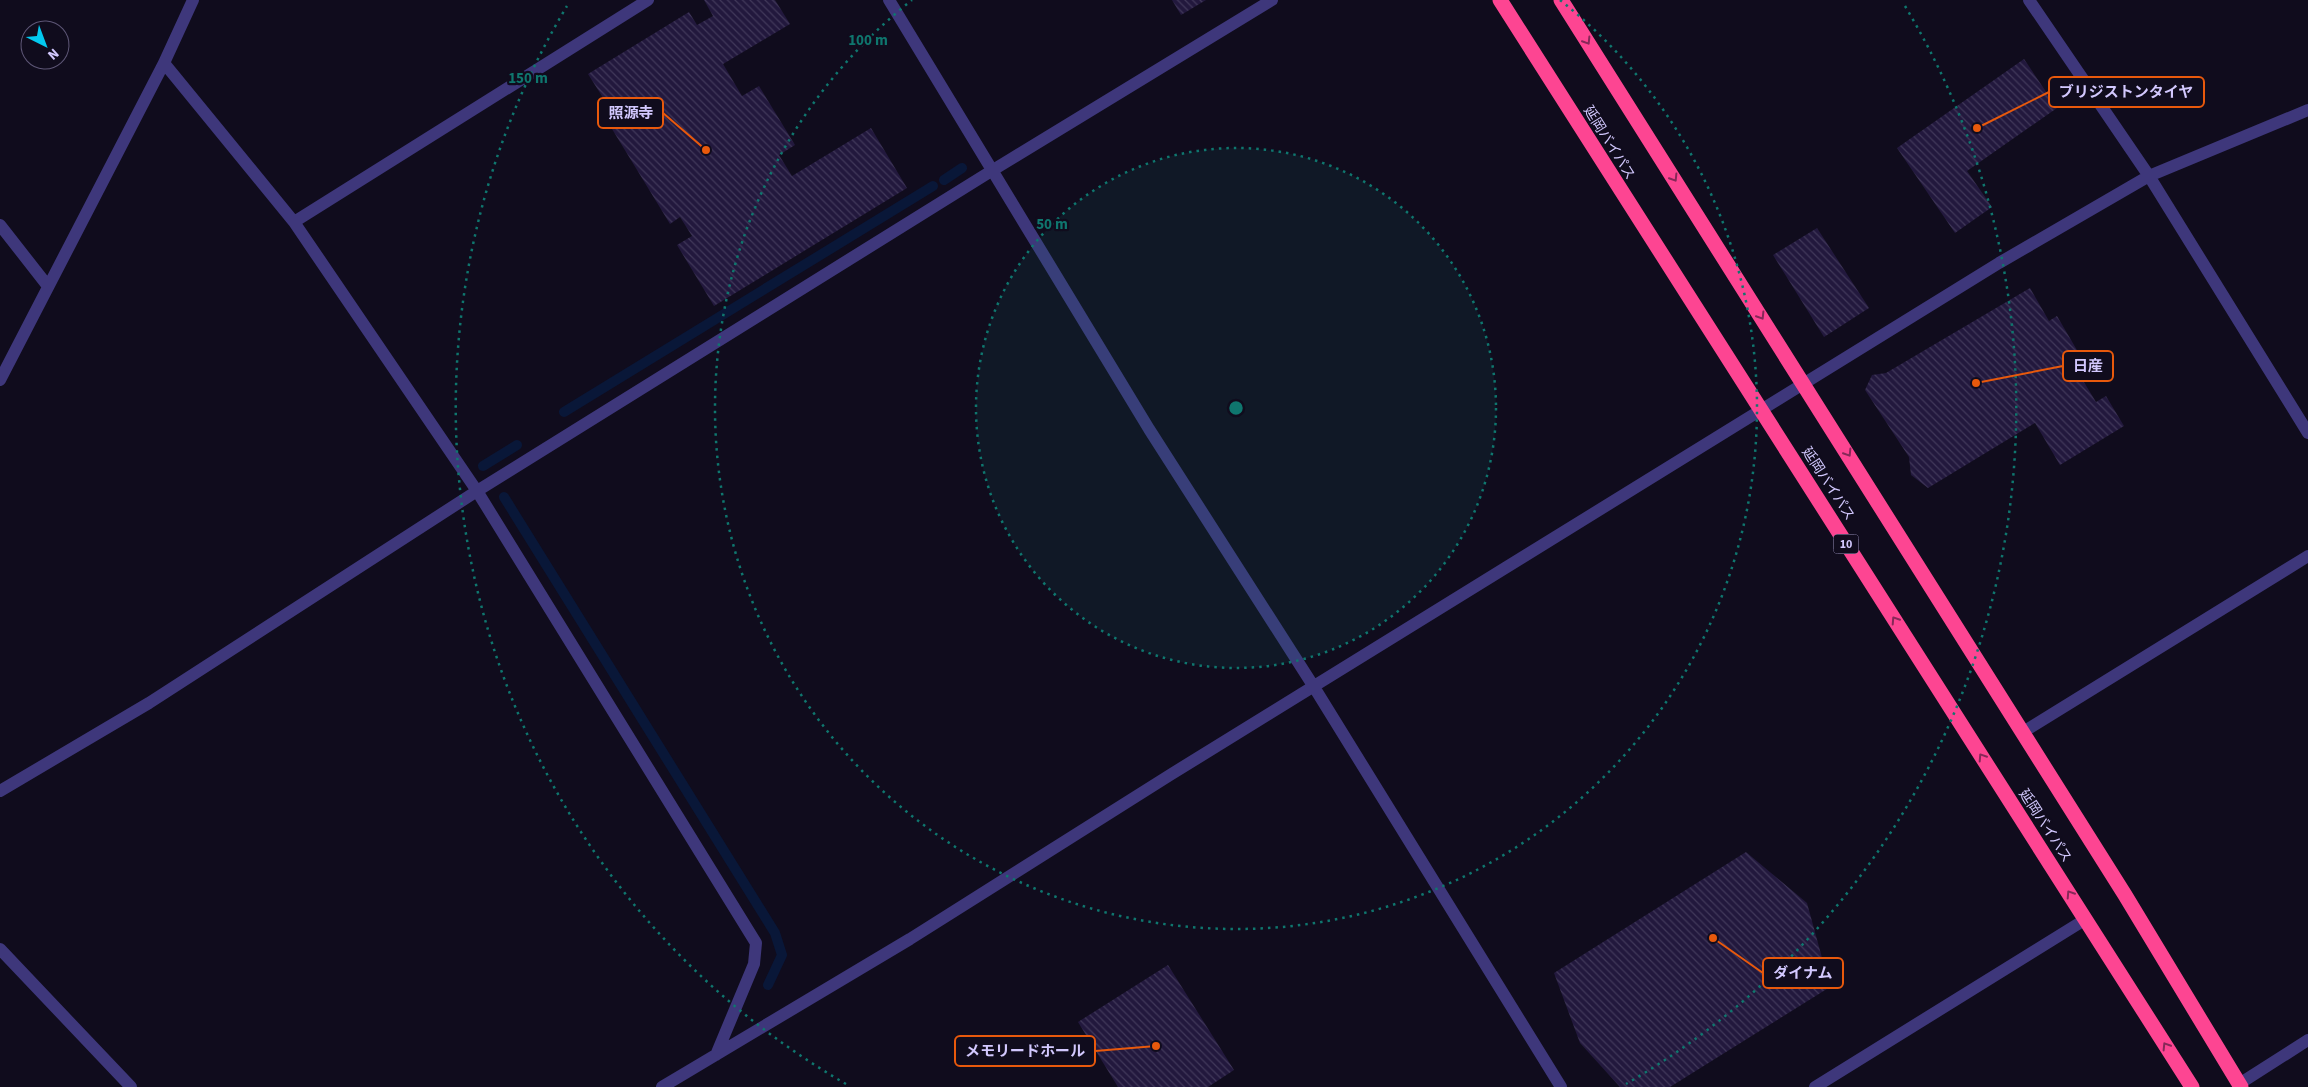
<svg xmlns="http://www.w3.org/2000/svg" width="2308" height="1087" font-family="'Source Sans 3','Noto Sans JP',sans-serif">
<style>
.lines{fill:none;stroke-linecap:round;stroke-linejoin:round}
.stream{stroke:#091738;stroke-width:10}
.building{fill:url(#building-back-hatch)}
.street{stroke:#3e377b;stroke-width:12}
.highway{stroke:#fd4592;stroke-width:15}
.oneway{stroke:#862858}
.ring{fill:none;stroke:#0f766e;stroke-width:2.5;stroke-dasharray:2.5 5}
.labels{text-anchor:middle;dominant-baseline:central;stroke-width:4.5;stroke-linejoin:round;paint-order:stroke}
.shield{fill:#100c1d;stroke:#9890ba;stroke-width:1}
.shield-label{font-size:12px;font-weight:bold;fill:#d2c8fe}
.street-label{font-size:14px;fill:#d2c8fe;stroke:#100c1d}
.centre{fill:#0f766e;stroke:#100c1d;stroke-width:2.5}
.ring-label{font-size:15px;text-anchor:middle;font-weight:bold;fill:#0f766e;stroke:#100c1d;stroke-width:4.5;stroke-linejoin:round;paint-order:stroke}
.leader{fill:none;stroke:#e8590c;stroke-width:2}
.callout-dot{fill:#e8590c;stroke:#100c1d;stroke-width:2}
.callout{fill:#100c1d;stroke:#e8590c;stroke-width:2}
.callout-label{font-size:15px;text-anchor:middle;font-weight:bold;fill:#d2c8fe}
</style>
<defs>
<pattern id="building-back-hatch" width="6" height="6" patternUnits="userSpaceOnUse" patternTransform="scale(1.25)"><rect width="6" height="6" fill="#22183d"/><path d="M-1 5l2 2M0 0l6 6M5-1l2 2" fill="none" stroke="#41385a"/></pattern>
</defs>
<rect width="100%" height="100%" fill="#100c1d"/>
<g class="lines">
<!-- stream -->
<path class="stream" d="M944,180L962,168
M564,412L933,186
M483,466L517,445
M504,497L775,933L782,955L768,985"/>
</g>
<!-- building -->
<path class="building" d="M704,0H775L790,24L723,64L742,96L759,86L795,145L779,155L792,176L871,128L907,188L714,306L677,245L692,236L680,217L670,224L609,124L617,120L588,74L689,12L697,25L713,16Z
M1172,0H1206L1181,15Z
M2024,59L2057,108L1967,171L1992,207L1955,233L1897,148Z
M1817,228L1869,308L1824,337L1773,255Z
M2030,288L2049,321L2057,316L2088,369L2079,374L2096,402L2106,396L2124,426L2060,465L2035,423L1928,488L1911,475L1909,457L1865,390L1872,375L1886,373Z
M1746,852L1807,903L1830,987L1670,1087H1620L1580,1043L1554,973Z
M1168,965L1234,1070L1208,1087H1118L1078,1022Z"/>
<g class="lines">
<!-- street -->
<path class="street" d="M889,0L1149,429L1314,687L1561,1087
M2029,0L2149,176L2308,433
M164,63L294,222L477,491L756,943L754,964L716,1055
M294,222L648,0
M0,225L47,285
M0,380L164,63L193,0
M2023,732L2308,556
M0,791L149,703L477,491L993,170L1272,0
M0,949L131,1087
M2239,1084L2308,1040
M662,1087L910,939L1170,775L1999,263L2149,176L2308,110
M1815,1087L2086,919"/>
<!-- highway -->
<path class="highway" d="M1500,0L2192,1087
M1561,0L2125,895L2241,1087"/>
</g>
<!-- one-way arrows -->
<defs><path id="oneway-chevron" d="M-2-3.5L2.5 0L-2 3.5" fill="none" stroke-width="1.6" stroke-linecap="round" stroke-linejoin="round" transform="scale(1.25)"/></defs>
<g class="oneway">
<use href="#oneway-chevron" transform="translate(1587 41) rotate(58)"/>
<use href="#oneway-chevron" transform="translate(1674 178) rotate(58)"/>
<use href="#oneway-chevron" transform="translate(1761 316) rotate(58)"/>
<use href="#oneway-chevron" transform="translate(1848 453) rotate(58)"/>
<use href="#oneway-chevron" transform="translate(1895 620) rotate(-123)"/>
<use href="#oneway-chevron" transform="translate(1982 757) rotate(-123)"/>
<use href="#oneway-chevron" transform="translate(2070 894) rotate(-123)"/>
<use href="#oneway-chevron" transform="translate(2166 1046) rotate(-122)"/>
</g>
<!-- distance rings -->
<circle cx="1236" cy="408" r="260" fill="#0f766e" fill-opacity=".12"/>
<g class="ring">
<circle cx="1236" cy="408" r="260"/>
<path d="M1560 0A521 521 0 1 1 912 0"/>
<path d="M846 1084A781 781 0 0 1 567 6M1905 6A781 781 0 0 1 1626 1084"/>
</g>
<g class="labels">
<!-- shield labels -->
<rect class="shield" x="1833.5" y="534.5" width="25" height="19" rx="4"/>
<g class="shield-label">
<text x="1846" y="544">10</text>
</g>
<!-- street labels -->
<g class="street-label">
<text transform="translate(1609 143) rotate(58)">延岡バイパス</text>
<text transform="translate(1828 484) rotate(57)">延岡バイパス</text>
<text transform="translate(2045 826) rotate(57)">延岡バイパス</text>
</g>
</g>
<circle cx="1236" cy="408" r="8" class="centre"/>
<g class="ring-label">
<text x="868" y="45">100 m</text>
<text x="528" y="83">150 m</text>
<text x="1052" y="229">50 m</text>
</g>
<!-- callouts -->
<path class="leader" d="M1977 128L2049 92M706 150L663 113M1976 383L2063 366M1713 938L1763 973M1156 1046L1095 1051"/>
<g class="callout-dot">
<circle cx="1977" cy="128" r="5"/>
<circle cx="706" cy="150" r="5"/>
<circle cx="1976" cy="383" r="5"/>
<circle cx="1713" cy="938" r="5"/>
<circle cx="1156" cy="1046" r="5"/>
</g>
<g class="callout">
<rect x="2049" y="77" width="155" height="30" rx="5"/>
<rect x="598" y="98" width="65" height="30" rx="5"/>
<rect x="2063" y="351" width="50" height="30" rx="5"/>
<rect x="1763" y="958" width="80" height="30" rx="5"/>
<rect x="955" y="1036" width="140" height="30" rx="5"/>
</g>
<g class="callout-label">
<text x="2126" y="97">ブリジストンタイヤ</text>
<text x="631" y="118">照源寺</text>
<text x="2088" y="371">日産</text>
<text x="1803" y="978">ダイナム</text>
<text x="1025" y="1056">メモリードホール</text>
</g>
<!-- north arrow -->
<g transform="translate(45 45) rotate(138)"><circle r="24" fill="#100c1d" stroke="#5e5777"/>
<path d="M0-4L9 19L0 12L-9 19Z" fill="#03c9ef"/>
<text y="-8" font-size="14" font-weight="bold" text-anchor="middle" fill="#d2c8fe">N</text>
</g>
</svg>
